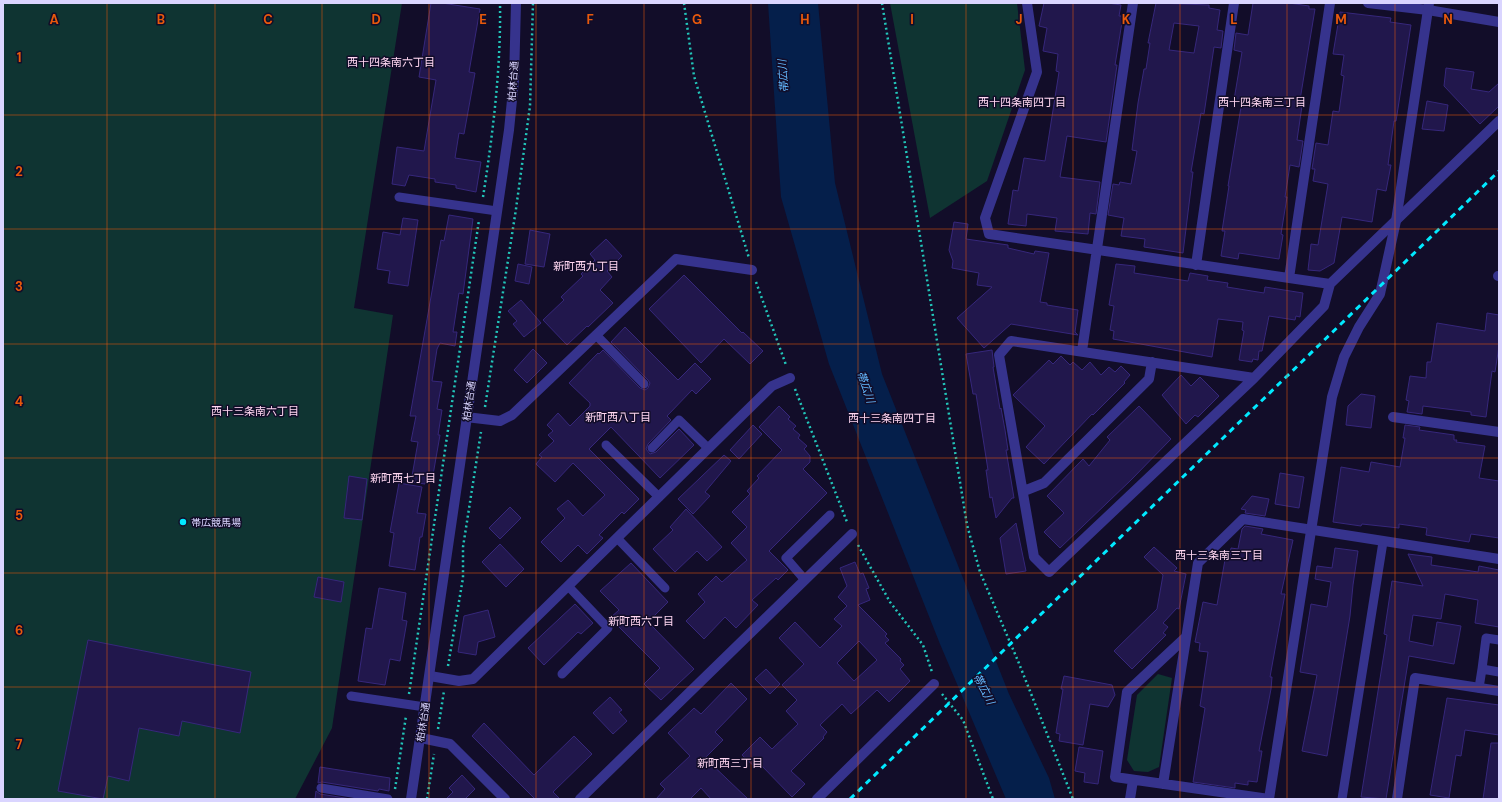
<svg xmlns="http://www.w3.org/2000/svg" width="1502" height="802" font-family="'DM Sans','Noto Sans JP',sans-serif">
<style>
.green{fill:#0f3432}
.water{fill:#051f4b}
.building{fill:#21174c;stroke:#36277b;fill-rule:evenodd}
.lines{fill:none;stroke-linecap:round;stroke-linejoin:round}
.path{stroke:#22c6ba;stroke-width:2.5;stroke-dasharray:2 3;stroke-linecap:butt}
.service{stroke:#36338d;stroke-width:9}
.minor{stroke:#36338d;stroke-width:10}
.tertiary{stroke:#36338d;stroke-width:10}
.rail{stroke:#01e9ff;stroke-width:3;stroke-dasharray:6 5;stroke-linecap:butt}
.grid{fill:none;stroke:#e8590c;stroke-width:1;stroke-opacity:0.55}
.poi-dot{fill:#01e9ff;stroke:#120d29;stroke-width:1.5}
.labels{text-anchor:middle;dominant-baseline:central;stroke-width:3;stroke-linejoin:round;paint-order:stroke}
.street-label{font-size:10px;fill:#dad5ff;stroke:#120d29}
.poi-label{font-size:10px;fill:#dad5ff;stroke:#120d29;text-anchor:start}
.neighbourhood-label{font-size:11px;fill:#ffd7f1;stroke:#120d29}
.water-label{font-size:11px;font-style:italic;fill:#63b9ff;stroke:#120d29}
.grid-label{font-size:13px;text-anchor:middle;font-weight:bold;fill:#e8590c;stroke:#120d29;stroke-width:3;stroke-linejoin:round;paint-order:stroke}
</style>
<rect width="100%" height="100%" fill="#120d29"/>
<!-- green -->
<path class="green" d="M3,3H402L354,308L393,315L332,728L295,799H3Z
M890,3H1017L1025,70L987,181L930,218Z
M1158,674L1172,678L1159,767L1148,772L1134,771L1127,760L1137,695Z"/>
<!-- water -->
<path class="water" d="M768,3H818L835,183L882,374L1009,694L1049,778L1055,799H1006L940,644L829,364L781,197Z"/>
<!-- building -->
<path class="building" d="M431,3H442L480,9L469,72L475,73L464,134L459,133L455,158L481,162L476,192L456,188V185L435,182V179L409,175L405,186L392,184L397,147L424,151L436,80L419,77Z
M1044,3H1108L1121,5L1119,16H1123L1115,65H1117L1106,142L1067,136L1060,177L1100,182L1096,214L1090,213L1088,234L1055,231L1057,218L1027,214L1026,226L1008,224L1013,190L1018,191L1024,158L1045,161L1059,72L1056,71L1058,54L1043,51L1047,28L1039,26Z
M1156,3L1209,5V8L1220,10L1217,30L1223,31L1221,48L1214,47L1204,114L1201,113L1191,172H1193L1183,253L1144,247L1145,239L1121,236L1124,218L1108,215L1113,184L1119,185L1120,182L1131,184L1137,151L1132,150L1138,103L1144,69H1146L1150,43H1148ZM1174,23L1199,26L1194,53L1169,50Z
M1253,3H1289L1309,6V9H1315L1299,106H1302L1297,140L1303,141L1299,167L1290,165L1285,197H1287L1281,234L1283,235L1279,259L1239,253L1238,259L1221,256L1225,231H1222L1229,186H1228L1242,101L1234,100L1242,52L1234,50L1236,33L1248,35Z
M1340,12L1391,18L1390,22L1411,25L1396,121H1394L1388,165H1391L1386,191L1377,189L1372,222L1342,217L1334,263L1320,271L1308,270L1311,244L1318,245L1328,184L1313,181L1315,169H1312L1316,143L1328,145L1333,111L1339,112L1344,76L1341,75L1344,55L1333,54Z
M1446,68L1474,72L1471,89L1489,92L1499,83V106L1480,124L1444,86Z
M1427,101L1448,105L1444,131L1422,129Z
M449,215L473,219L463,294L459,293L453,332H457L455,346L440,343L437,349L432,381L442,382L437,409L442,410L438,435H440L433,475L427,474L425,484L411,482L418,442L411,441L416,416H410L441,240L444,241Z
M403,218L418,220L408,286L388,283L390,271L377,269L383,232L400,235Z
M954,222L968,224L966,239L1008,245V248L1034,254L1035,251L1049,253L1040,302L1047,303V305L1078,310L1075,332L1078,335L1011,324L984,348L957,318L992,287L977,285L979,273L952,268L953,261L949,250Z
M530,230L550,234L544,267L525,264Z
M606,239L622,256L607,271L612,277L600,290L613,303L588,327L587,326L567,345L543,320L564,300L561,297L583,276L581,274L595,260L590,254Z
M518,264L532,267L529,284L515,281Z
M1116,264L1135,266L1134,273L1188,281L1190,273L1208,276L1207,280L1228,283L1227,287L1264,293L1265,287L1303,293L1300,317L1296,316L1295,320L1269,316L1262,351H1259L1258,360L1253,359L1252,362L1239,360L1244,331L1242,330L1243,322L1218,319L1212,357L1113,339L1114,331L1110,330L1114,306L1109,305Z
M684,275L742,333L743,332L763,351L750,364L724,339L701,363L649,309Z
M521,300L541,323L524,337L513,324L517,321L508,311Z
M1487,313L1499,315V346L1495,372L1492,371L1486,417L1471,415V412L1423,406L1422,414L1407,412L1409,401L1406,400L1410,376L1426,378L1427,362H1431L1437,323L1485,331Z
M625,327L678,380L695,363L711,379L696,394L692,390L667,416L671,420L648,444L646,449L650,454L656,452L679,429L694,445L660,478L611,427L589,449L639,499L624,514L622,512L599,535L603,538L587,554L578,545L561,562L541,542L565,518L557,509L568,500L583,516L605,495L573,463L555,482L536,464L542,457L539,455L554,441L548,435L553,431L547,425L558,413L570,426L590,406V403L569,383L598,353L599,354L603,350L640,388L645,390L648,388L650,383L648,380L611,342Z
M533,349L547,363L527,383L514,370Z
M992,350L994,367H993L1000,409L1001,408L1005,430L1008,450H1006L1014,498H1012L996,518L992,497L990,498L986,470H988L976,394H973L966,354Z
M1061,356L1070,365L1073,362L1082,370L1090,362L1101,375L1109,367L1115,372L1121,366L1130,375L1124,382L1125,383L1093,415L1092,414L1044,464L1026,447L1045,426L1013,395L1049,360L1053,364Z
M1181,375L1191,386L1200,377L1219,396L1198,417L1195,415L1186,424L1162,395Z
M1361,394L1375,396L1371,428L1346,425L1348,406Z
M779,406L790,417L788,419L796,426L793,429L800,435L798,438L807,446L804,449L810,456V462L803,469L827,493L769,551L788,570L778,580L776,578L752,600L758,605L736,628L725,617L704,639L686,621L705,602L698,594L716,576L722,582L747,560L731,543L747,527L732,512L750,494L747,491L759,478L757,476L782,450L759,427Z
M1139,406L1171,439L1131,480L1060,548L1044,532L1064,513L1047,496L1083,459L1089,466L1110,440L1107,437Z
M753,425L762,434L739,459L730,450Z
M1405,425L1420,427L1419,430L1454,435V440H1457L1456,442L1485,446L1479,478L1499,481V538L1471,534L1469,542L1426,535L1427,528L1399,524V528L1362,524L1361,526L1333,522L1341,467L1369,472L1371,462L1400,467L1405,438H1403Z
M724,455L731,461L705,492L710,496L693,514L678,499Z
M1280,473L1304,477L1299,508L1275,504Z
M349,476L367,479L362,520L344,518Z
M399,483L422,487L417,513L426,514L422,537H420L415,570L389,566L394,533L390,532Z
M1252,496L1269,499L1265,516L1245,513L1246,510L1241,509Z
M510,507L521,518L500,539L489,528Z
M686,509L722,547L707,561L697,551L675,572L653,549L673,530L670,527Z
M1016,523L1026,571L1006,574L1000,538Z
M1245,526L1263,529L1261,534L1293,540L1281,594H1285L1270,677H1272L1271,689L1259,751H1262L1257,782L1248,781V785L1235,783V788L1193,782L1205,708L1200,706L1208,652L1199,651L1200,643L1195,642L1203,602L1217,605L1226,554H1230L1231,548L1238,549L1242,529Z
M500,544L524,569L506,587L482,562Z
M1154,547L1177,568L1174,571L1186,574L1179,609L1177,608L1163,623L1168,627L1163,633L1166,635L1132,669L1114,651L1157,609L1163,575L1144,557Z
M1335,548L1358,551L1353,585L1350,616L1327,756L1302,751L1317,675L1300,672L1311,604L1327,607L1331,582L1315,579L1317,566L1332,568Z
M1408,554L1432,557L1431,565L1478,572L1479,566L1499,570V627L1475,623L1478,600L1445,594L1441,619L1413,615L1409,641L1433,646L1437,622L1461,626L1454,664L1409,656L1386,799L1361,797L1387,635L1384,634L1392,581L1423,586Z
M855,562L860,574L863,573L869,588L866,589L870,600L858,605L887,634L885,636L889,640L885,643L901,659L900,661L904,665L900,669L910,681L889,702L877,690L851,714L842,704L820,725L827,732L823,737L824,738L791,771L805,784L792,797L760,764L756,768L742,755L760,737L772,749L798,724L786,711L797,700L782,685L804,664L779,638L795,622L820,648L842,626L834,619L847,606L838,597L847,586L840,568ZM859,641L877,660L854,681L837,663Z
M631,563L668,602L648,622L694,669L661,700L644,684L660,668L610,618L619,610L600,591Z
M318,577L344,582L341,602L314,597Z
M379,588L406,593L402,620L407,621L400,661L390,659L385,685L358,681L366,628L372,629Z
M575,604L593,623L581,634L578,632L544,665L528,648Z
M488,610L495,637L478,642L476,655L458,652L464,616Z
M88,640L251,672L240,733L182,721L179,736L139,728L129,781L108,776L103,799L58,791Z
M766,669L780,684L770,694L755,679Z
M1064,676L1112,685L1115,695L1108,707L1090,704L1083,745L1059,741L1060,734L1056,733L1063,689H1061Z
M731,683L747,699L715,732L723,740L705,758L748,799H711L701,788L690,799H656L665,789L660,784L690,756L668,733L694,708L701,714Z
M610,697L622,710L619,712L627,721L613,734L593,713Z
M1447,698L1499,705V735L1465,730L1461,756L1456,755L1449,798L1430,795Z
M484,723L534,775L574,736L592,754L553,792L560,799H535L472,736Z
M1491,743H1499V799H1483Z
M1079,747L1103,751L1098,784L1084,782L1085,773L1075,771Z
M320,767L390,778L389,791L379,789L378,791L322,782L318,783Z
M462,775L475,789L465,799H446L453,792L449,788Z
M316,791L320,794L351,799H315Z"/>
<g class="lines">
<!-- path -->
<path class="path" d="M684,3L694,76L749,258
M882,3L967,525L980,572L1018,661L1073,799
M483,197C493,133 501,68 500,3
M756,282L786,365
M795,389L847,522
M485,407L516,209L530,106L533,3
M858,545L890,602L923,645L932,672
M448,666L463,578V547L481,432
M409,694L479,220
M942,694L963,720L993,799
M438,729L444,691
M395,789L406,716
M427,799L434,754"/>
<!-- service -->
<path class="service" d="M399,197L497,211
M596,335L644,384
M606,445L659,497
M652,448L679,420L708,448
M617,538L665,588
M805,580L786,558L830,515
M1482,669L1486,638L1499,640
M562,674L608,628L568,586
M1479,688L1482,669L1499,672
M351,696L425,707
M321,788L388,799
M1342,799L1383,542"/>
<!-- minor -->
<path class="minor" d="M1027,3L1037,72L985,218L989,234L1330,284L1499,121
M1368,3L1428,10L1499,22
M1196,265L1234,3
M1498,276H1499
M1289,278L1330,3
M1082,351L1133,3
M1254,378L1011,341L999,355L1034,557L1049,572L1254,378L1324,306L1330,284
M466,417L500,421L512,415L676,259L752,270
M1393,417L1499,432
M1024,491L1044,483L1149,379L1152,362
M1186,637L1127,692L1115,777L1269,799
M430,676L459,681L473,679L772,386L790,378
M421,738L450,744L505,799
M1163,784L1198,563L1243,519L1499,559
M580,799L852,534
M817,799L934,684
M1130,799L1133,780
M1397,799L1415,678L1499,691"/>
<!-- tertiary -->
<path class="tertiary" d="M411,799L509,130L514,80L516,3
M1269,799L1332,397L1344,357L1359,327L1380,294L1396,221L1429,3"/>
<!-- rail -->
<path class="rail" d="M850,799L1499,171"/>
</g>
<!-- grid -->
<path class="grid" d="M107,3V799M215,3V799M322,3V799M429,3V799M536,3V799M644,3V799M751,3V799M858,3V799M966,3V799M1073,3V799M1180,3V799M1287,3V799M1395,3V799M3,115H1499M3,229H1499M3,344H1499M3,458H1499M3,573H1499M3,687H1499"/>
<!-- markers -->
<circle class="poi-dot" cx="183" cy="522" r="4"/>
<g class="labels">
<!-- street labels -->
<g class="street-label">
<text transform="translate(513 81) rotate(-86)">柏林台通</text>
<text transform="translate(469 401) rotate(-82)">柏林台通</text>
<text transform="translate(423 722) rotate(-81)">柏林台通</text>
</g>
<!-- poi labels -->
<g class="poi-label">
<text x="191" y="522">帯広競馬場</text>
</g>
<!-- neighbourhood labels -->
<g class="neighbourhood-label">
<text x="391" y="62">西十四条南六丁目</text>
<text x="1022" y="102">西十四条南四丁目</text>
<text x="1262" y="102">西十四条南三丁目</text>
<text x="586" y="266">新町西九丁目</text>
<text x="255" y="411">西十三条南六丁目</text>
<text x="618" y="417">新町西八丁目</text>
<text x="892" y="418">西十三条南四丁目</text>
<text x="403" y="478">新町西七丁目</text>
<text x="1219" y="555">西十三条南三丁目</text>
<text x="641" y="621">新町西六丁目</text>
<text x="730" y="763">新町西三丁目</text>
</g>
<!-- water labels -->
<g class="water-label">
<text transform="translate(783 76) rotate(-94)">帯広川</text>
<text transform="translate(866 387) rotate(71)">帯広川</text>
<text transform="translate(984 689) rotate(62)">帯広川</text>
</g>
</g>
<g class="grid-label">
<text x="54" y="24">A</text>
<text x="161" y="24">B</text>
<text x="268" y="24">C</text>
<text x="376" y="24">D</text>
<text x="483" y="24">E</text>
<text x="590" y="24">F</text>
<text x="697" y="24">G</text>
<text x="805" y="24">H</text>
<text x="912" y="24">I</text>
<text x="1019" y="24">J</text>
<text x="1126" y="24">K</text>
<text x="1234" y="24">L</text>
<text x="1341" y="24">M</text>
<text x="1448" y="24">N</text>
<text x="19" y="62">1</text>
<text x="19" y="176">2</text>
<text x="19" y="291">3</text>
<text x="19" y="406">4</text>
<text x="19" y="520">5</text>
<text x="19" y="635">6</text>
<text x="19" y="749">7</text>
</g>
<!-- border -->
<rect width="1502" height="802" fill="none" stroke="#dad5ff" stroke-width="8"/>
</svg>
